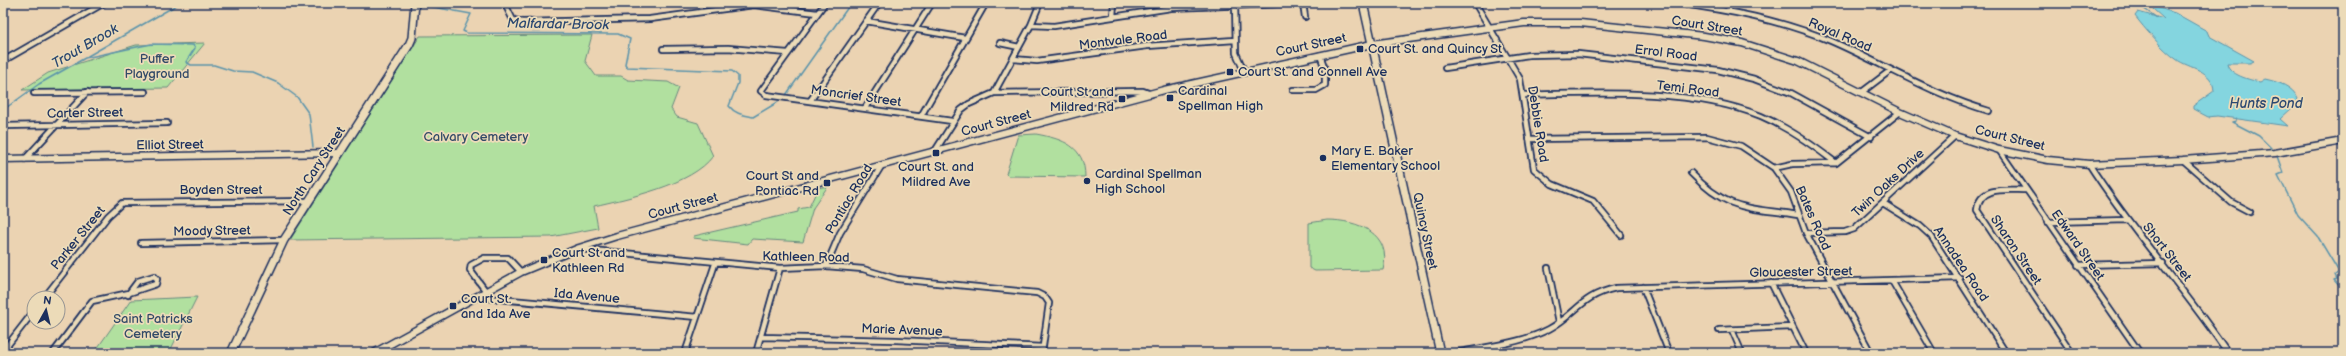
<svg xmlns="http://www.w3.org/2000/svg" width="2346" height="356" font-family="'Balsamiq Sans',sans-serif">
<style>
.green{fill:#b1e09f;stroke:#66887e}
.water{fill:#84d5df;stroke:#5a93ab}
.lines{fill:none;stroke-linecap:round;stroke-linejoin:round}
.stream{stroke:#5a93ab;stroke-width:1.5}
.minor-casing{stroke:#1b2f5e;stroke-width:8}
.tertiary-casing{stroke:#1b2f5e;stroke-width:9}
.secondary-casing{stroke:#1b2f5e;stroke-width:10}
.minor{stroke:#ecdbb8;stroke-width:4.5}
.tertiary{stroke:#ecdbb8;stroke-width:6}
.secondary{stroke:#ecdbb8;stroke-width:7}
.poi-dot{fill:#1b2f5e;stroke:#ecdbb8;stroke-width:1.5}
.labels{text-anchor:middle;dominant-baseline:central;stroke-width:3.5;stroke-linejoin:round;paint-order:stroke}
.street-label{font-size:13px;fill:#1b2f5e;stroke:#ecdbb8}
.poi-label{font-size:13px;fill:#1b2f5e;stroke:#ecdbb8;text-anchor:start}
.park-label{font-size:13px;fill:#324a68;stroke:#ecdbb8}
.water-label{font-size:14px;font-style:italic;fill:#2b4871;stroke:#ecdbb8}
</style>
<rect width="100%" height="100%" fill="#ebd3b2"/>
<filter id="ink" filterUnits="userSpaceOnUse"><feTurbulence type="fractalNoise" baseFrequency=".025" numOctaves="2"/><feDisplacementMap in="SourceGraphic" scale="8" xChannelSelector="R" yChannelSelector="G"/><feConvolveMatrix kernelMatrix="1 2 1 2 8 2 1 2 1" color-interpolation-filters="sRGB"/></filter>
<g filter="url(#ink)">
<!-- green -->
<path class="green" d="M592,35L585,61L596,76H621L628,80L668,82L679,88L671,109L677,117L698,123L713,156C692,185 628,198 594,206L598,228L551,237L290,240L420,36Z
M205,43L168,88L22,90L48,73L136,45Z
M1036,134C1063,139 1085,146 1085,177L1008,176L1006,174L1018,135Z
M828,186L813,208L803,242L752,239L748,244L693,238L694,236L798,212V209L809,207L818,188Z
M1327,220C1357,220 1393,233 1383,270L1315,271L1309,268V223Z
M197,297L169,353H94L131,300Z"/>
<!-- water -->
<path class="water" d="M2152,6L2175,13L2207,31L2209,36L2254,61L2250,63H2227C2229,75 2250,80 2260,82L2265,79C2278,82 2293,86 2298,99L2292,108L2280,119L2288,126L2217,116L2208,117L2193,109V106L2214,91C2213,69 2189,69 2176,59C2164,51 2144,28 2135,16L2138,12L2164,19L2153,9Z"/>
<g class="lines">
<!-- stream -->
<path class="stream" d="M426,3L428,6L471,14L463,31L467,33L618,34L630,39L625,64L627,67L732,71L738,76V83L729,106C735,114 744,115 753,117L778,102
M2136,3L2157,18
M88,56L180,3
M85,58L151,44L193,45L195,48L186,62L191,65H214L233,71L252,72L278,83L297,97L309,114L313,147
M786,95L851,3
M3,110L39,84L85,58
M2236,118V121L2232,122L2259,136L2271,148
M2277,156L2283,173L2278,175L2298,215L2318,237L2339,272L2335,275L2337,279L2334,280L2341,288L2343,298
M2343,300V302"/>
<!-- minor casing -->
<g class="minor-casing">
<path id="minor" d="M508,3L507,8L513,20L522,22L650,19L754,5L817,13
M825,3L761,91L766,95L952,121
M1235,3L1236,53L1244,71
M1303,3L1305,17
M1475,3L1520,79L1534,169L1552,184L1593,201L1621,235
M1675,3C1728,10 1781,20 1831,41C1884,64 1933,95 1989,111
M1728,3L1729,10
M2269,5L2271,3
M1113,16L1114,3
M866,21L965,38
M1031,25L1054,26L1171,8L1303,3
M1000,43L1019,47
M663,49L728,48L788,53
M1013,59L1037,61L1147,46L1235,40
M3,61L104,3
M1445,68L1529,55L1578,54L1718,70L1754,79L1791,93L1871,137
M1293,90H1316L1325,85V69L1320,55
M1862,92L1891,70
M34,93L145,92
M994,93L1031,25L1040,3
M1523,95C1596,93 1693,88 1761,116C1789,128 1813,145 1836,163
M810,101L879,3
M865,108L932,3
M921,116L986,3
M3,126L167,123
M1529,139L1707,137L1741,146L1774,168L1791,192L1806,233L1871,353
M1999,150L2140,353
M935,151L961,110L969,104L994,93L1143,91L1151,94
M25,159L87,92
M2183,160L2231,202L2250,212
M2089,164C2131,230 2184,288 2228,353
M1774,168L1792,164L1836,163L1900,112
M1691,173C1728,212 1749,207 1798,215
M2026,190C2007,190 1980,185 1977,210L2072,353
M1883,203L1920,226L1931,236L2006,353
M2048,222L2128,220
M1806,233L1845,232L1854,229L1955,136
M141,243L284,240
M581,249L780,268L826,266L863,269L897,279L1037,293L1045,297L1049,303L1042,353
M2078,265L2163,263
M826,266L840,233L882,165
M1548,268L1559,322
M154,276L157,279L156,284L129,293L138,281Z
M1892,281L1934,353
M1771,283L1806,353
M1643,287L1669,353
M485,290L470,270L471,265L484,258H508L521,272
M128,295L129,293
M477,297L697,317
M44,298L108,216L122,203L308,201
M1719,330L1793,327
M1732,330L1742,353
M761,337L896,340L1043,347
M3,351L34,311
M53,353L92,301L129,293
M685,353L715,264
M756,353L780,268
M1456,353C1487,346 1520,344 1549,329C1577,314 1580,296 1616,288L1960,278"/>
</g>
<!-- tertiary casing -->
<g class="tertiary-casing">
<path id="tertiary" d="M3,159L338,153
M374,353L521,272L579,248L617,236L1164,90L1372,44L1524,23H1580L1704,36L1742,43L1798,61L1900,112L1955,136L1999,150L2048,160L2089,164L2183,160L2275,153L2343,141"/>
</g>
<!-- secondary casing -->
<g class="secondary-casing">
<path id="secondary" d="M1363,3L1440,353
M231,353L284,240L409,45L412,38L415,3"/>
</g>
<!-- minor -->
<use href="#minor" class="minor"/>
<!-- tertiary -->
<use href="#tertiary" class="tertiary"/>
<!-- secondary -->
<use href="#secondary" class="secondary"/>
</g>
</g>
<!-- markers -->
<g class="poi-dot">
<rect x="1356" y="45" width="8" height="8" rx="2"/>
<rect x="1226" y="68" width="8" height="8" rx="2"/>
<rect x="1166" y="94" width="8" height="8" rx="2"/>
<rect x="1118" y="95" width="8" height="8" rx="2"/>
<rect x="932" y="149" width="8" height="8" rx="2"/>
<circle cx="1323" cy="158" r="4"/>
<circle cx="1087" cy="181" r="4"/>
<rect x="823" y="179" width="8" height="8" rx="2"/>
<rect x="540" y="256" width="8" height="8" rx="2"/>
<rect x="449" y="302" width="8" height="8" rx="2"/>
</g>
<g class="labels">
<!-- street labels -->
<g class="street-label">
<text transform="translate(1707 26) rotate(9)">Court Street</text>
<text transform="translate(1840 35) rotate(23)">Royal Road</text>
<text transform="translate(1123 40) rotate(-7)">Montvale Road</text>
<text transform="translate(1311 45) rotate(-12)">Court Street</text>
<text transform="translate(1666 53) rotate(7)">Errol Road</text>
<text transform="translate(1688 89) rotate(7)">Temi Road</text>
<text transform="translate(856 96) rotate(8)">Moncrief Street</text>
<text transform="translate(85 113) rotate(-1)">Carter Street</text>
<text transform="translate(996 123) rotate(-15)">Court Street</text>
<text transform="translate(1538 124) rotate(81)">Debbie Road</text>
<text transform="translate(2010 138) rotate(14)">Court Street</text>
<text transform="translate(170 145) rotate(-1)">Elliot Street</text>
<text transform="translate(314 171) rotate(-57)">North Cary Street</text>
<text transform="translate(1888 183) rotate(-43)">Twin Oaks Drive</text>
<text x="221" y="190">Boyden Street</text>
<text transform="translate(849 199) rotate(-59)">Pontiac Road</text>
<text transform="translate(683 206) rotate(-15)">Court Street</text>
<text transform="translate(1813 218) rotate(66)">Bates Road</text>
<text transform="translate(212 231) rotate(-1)">Moody Street</text>
<text transform="translate(1425 231) rotate(78)">Quincy Street</text>
<text transform="translate(78 238) rotate(-51)">Parker Street</text>
<text transform="translate(2078 245) rotate(55)">Edward Street</text>
<text transform="translate(2016 250) rotate(56)">Sharon Street</text>
<text transform="translate(2167 252) rotate(52)">Short Street</text>
<text transform="translate(806 257) rotate(1)">Kathleen Road</text>
<text transform="translate(1961 264) rotate(56)">Annadea Road</text>
<text transform="translate(1801 272) rotate(-1)">Gloucester Street</text>
<text transform="translate(587 296) rotate(5)">Ida Avenue</text>
<text transform="translate(902 330) rotate(2)">Marie Avenue</text>
</g>
<!-- poi labels -->
<g class="poi-label">
<text x="1368" y="49">Court St. and Quincy St</text>
<text x="1238" y="72">Court St. and Connell Ave</text>
<text x="1178" y="91">Cardinal<tspan x="1178" dy="15">Spellman High</tspan></text>
<text x="1114" y="92" text-anchor="end">Court St and<tspan x="1114" dy="15">Mildred Rd</tspan></text>
<text x="1331" y="151">Mary E. Baker<tspan x="1331" dy="15">Elementary School</tspan></text>
<text x="936" y="167" text-anchor="middle">Court St. and<tspan x="936" dy="15">Mildred Ave</tspan></text>
<text x="1095" y="174">Cardinal Spellman<tspan x="1095" dy="15">High School</tspan></text>
<text x="819" y="176" text-anchor="end">Court St and<tspan x="819" dy="15">Pontiac Rd</tspan></text>
<text x="552" y="253">Court St and<tspan x="552" dy="15">Kathleen Rd</tspan></text>
<text x="461" y="299">Court St.<tspan x="461" dy="15">and Ida Ave</tspan></text>
</g>
<!-- park labels -->
<g class="park-label">
<text x="157" y="59">Puffer<tspan x="157" dy="15">Playground</tspan></text>
<text x="476" y="137">Calvary Cemetery</text>
<text x="153" y="319">Saint Patricks<tspan x="153" dy="15">Cemetery</tspan></text>
</g>
<!-- water labels -->
<g class="water-label">
<text transform="translate(558 24) rotate(1)">Malfardar Brook</text>
<text transform="translate(85 46) rotate(-30)">Trout Brook</text>
<text x="2266" y="103">Hunts Pond</text>
</g>
</g>
<!-- margin -->
<rect width="2346" height="356" fill="none" stroke="#ecdbb8" stroke-width="16"/>
<rect x="8" y="8" width="2330" height="340" fill="none" stroke="#1b2f5e" stroke-width="1.5" filter="url(#ink)"/>
<!-- north arrow -->
<g transform="translate(46 310) rotate(8)"><circle r="19" fill="#ecdbb8" stroke="#989694"/>
<path d="M0-3L7 15L0 10L-7 15Z" fill="#1b2f5e"/>
<text y="-6" font-size="11" font-weight="bold" text-anchor="middle" fill="#1b2f5e">N</text>
</g>
</svg>
